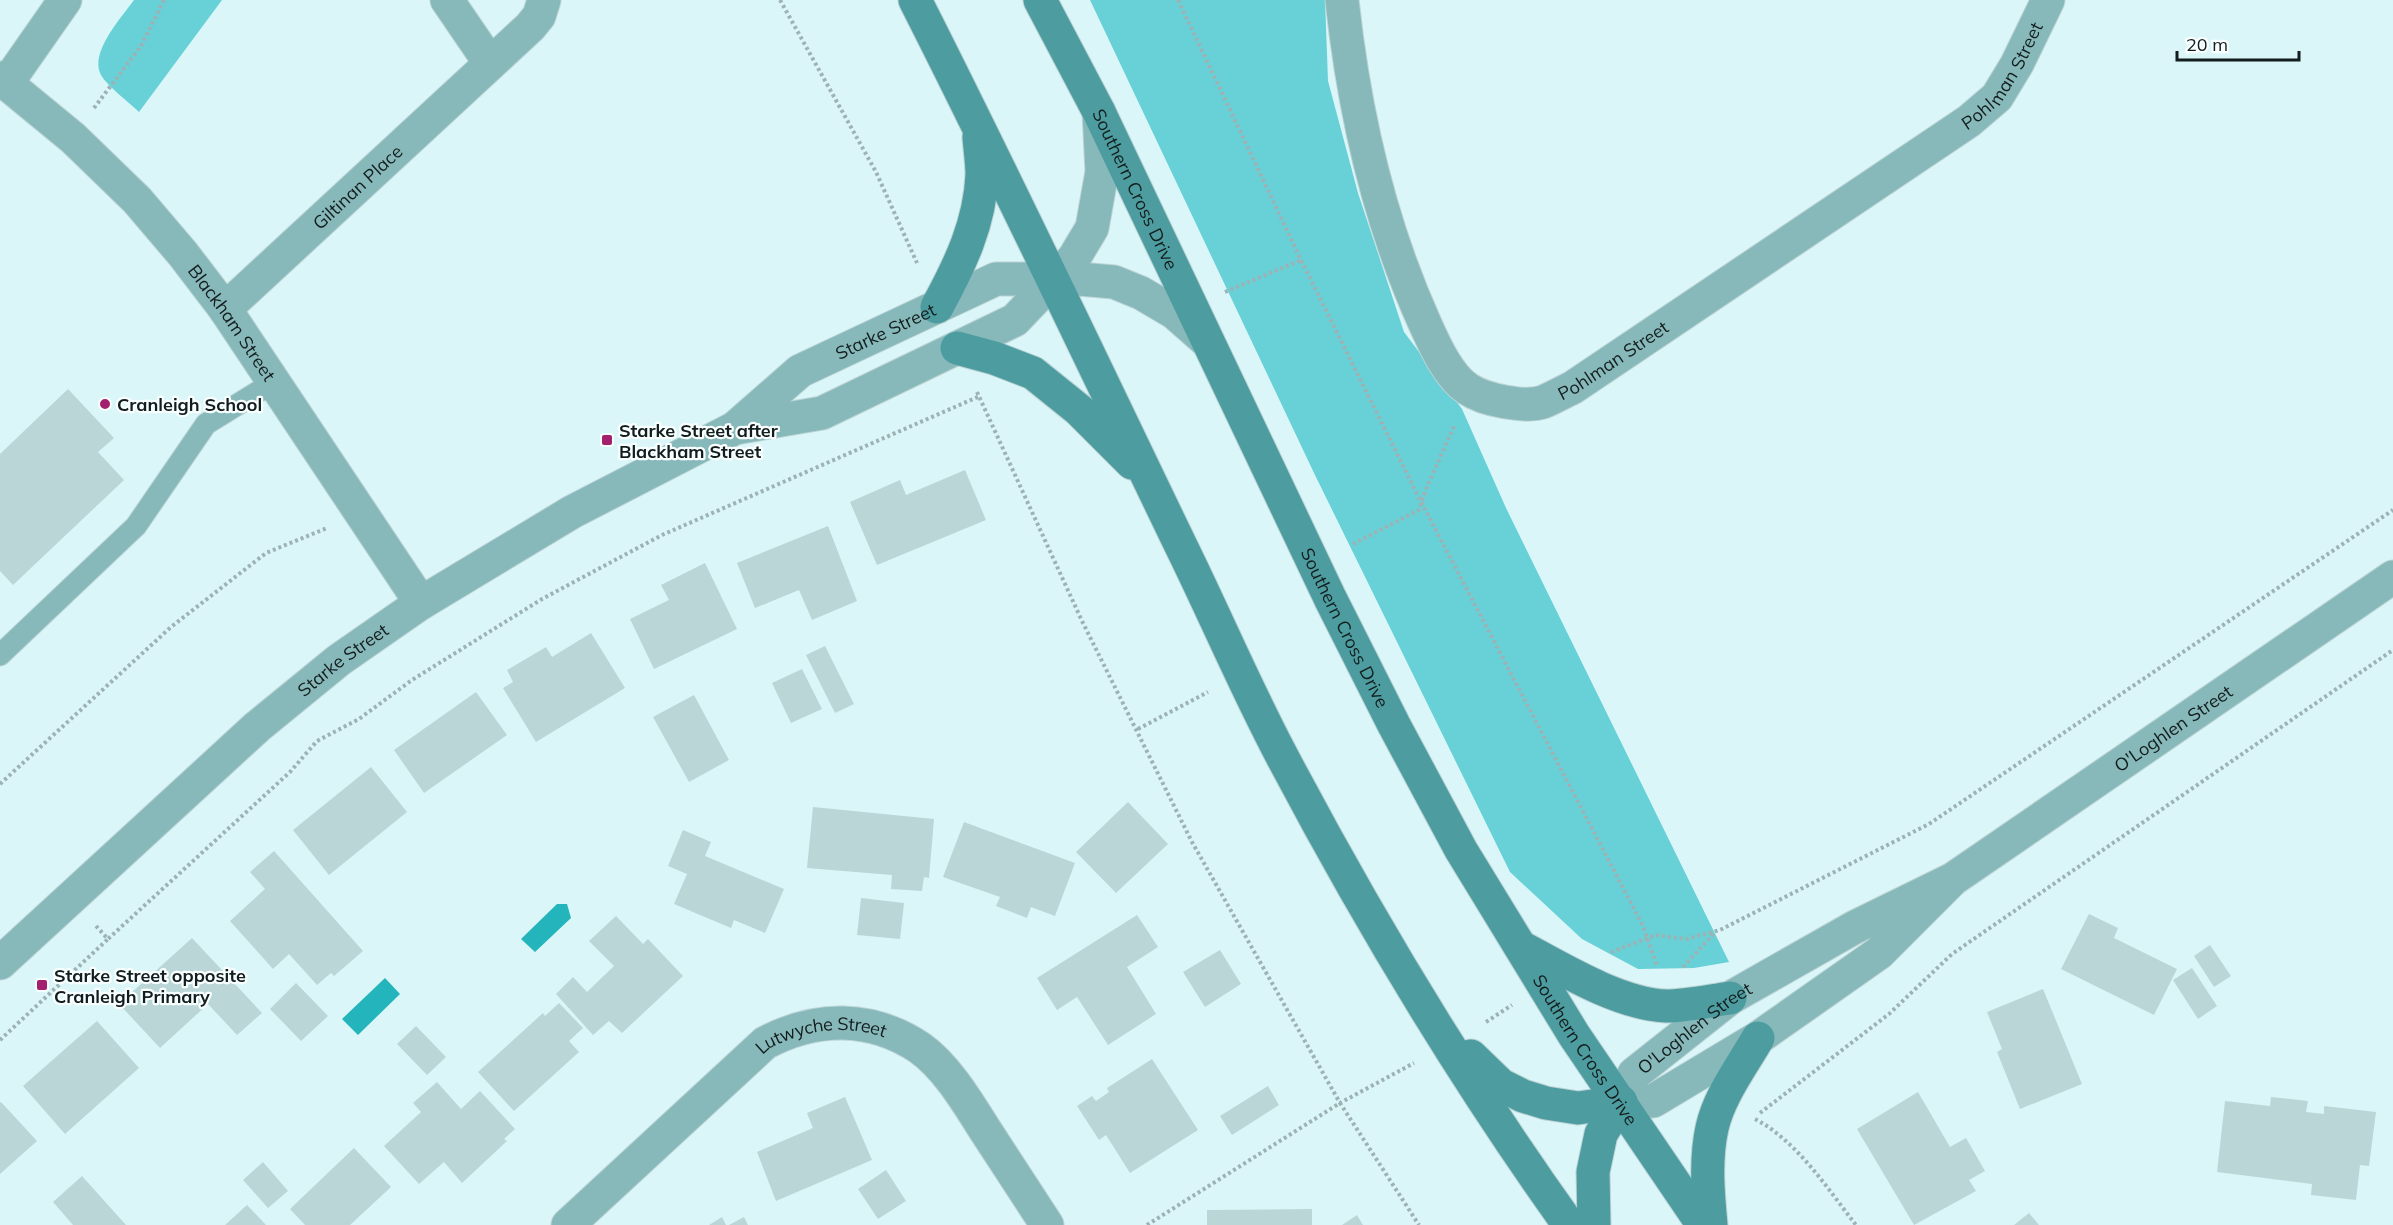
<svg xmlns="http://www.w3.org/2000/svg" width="2393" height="1225" font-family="Mulish,sans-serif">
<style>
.green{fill:#67d1d7}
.water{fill:#24b5bc}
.building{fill:#bbd6d7}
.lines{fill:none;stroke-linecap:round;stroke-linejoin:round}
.service-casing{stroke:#bbd3d5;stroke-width:23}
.minor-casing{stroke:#bbd3d5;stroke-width:35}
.tertiary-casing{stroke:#bbd3d5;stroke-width:35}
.secondary-casing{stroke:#bbd3d5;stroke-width:35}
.path{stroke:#9db2b4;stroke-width:4;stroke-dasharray:3 3;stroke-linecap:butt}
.service{stroke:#87b8ba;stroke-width:21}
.minor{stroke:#87b8ba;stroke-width:33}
.tertiary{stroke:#87b8ba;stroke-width:33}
.secondary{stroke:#4d9ca0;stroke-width:33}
.poi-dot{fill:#a3206e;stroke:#f9ffff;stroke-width:2}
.labels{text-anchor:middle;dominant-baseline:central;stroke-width:4.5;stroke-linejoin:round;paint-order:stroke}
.street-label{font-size:18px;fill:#131d1d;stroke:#f9ffff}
.poi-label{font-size:18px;font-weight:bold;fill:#131d1d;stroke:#f9ffff;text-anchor:start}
</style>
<rect width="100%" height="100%" fill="#dbf6f8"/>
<!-- green -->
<path class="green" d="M134,0H222L139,112C129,102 108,87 101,75C89,53 121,18 134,0Z
M1090,0H1325L1328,81L1358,193L1404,332L1462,409L1506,508L1729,962L1694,968L1638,969L1582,939L1510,872L1314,473Z"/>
<!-- water -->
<path class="water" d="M557,904H567L571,918L535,952L521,939Z
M385,978L400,994L358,1035L342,1019Z"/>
<!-- building -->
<path class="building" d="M68,389L114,438L98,452L124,480L13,585L0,571V454Z
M965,470L986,520L877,565L850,502L900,480L906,495Z
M828,526L857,601L812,620L799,590L755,608L737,563Z
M705,563L737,629L654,669L630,619L669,600L661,585Z
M591,633L625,688L536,742L503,688L513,682L507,670L546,647L552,657Z
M825,646L854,704L835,713L806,655Z
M802,669L822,709L791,723L772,683Z
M476,692L507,735L424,793L394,750Z
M694,695L729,760L689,782L653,717Z
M371,767L407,812L329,875L293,830Z
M1128,802L1168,844L1116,893L1076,852Z
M813,807L934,819L929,878L924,877L922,891L891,889L892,875L807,868Z
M964,822L1075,863L1055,916L1031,907L1027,918L996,906L1000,897L943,877Z
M683,830L711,842L705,856L784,889L765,933L734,920L731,928L674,904L687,874L668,866Z
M274,851L363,951L334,976L331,973L317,985L289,954L273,969L230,921L265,889L250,872Z
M861,898L904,903L900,939L857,935Z
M2089,914L2118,928L2114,938L2177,969L2154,1015L2061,969Z
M1137,915L1158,947L1127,967L1156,1014L1108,1045L1077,997L1057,1010L1037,978Z
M616,916L643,944L648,939L683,976L622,1033L609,1021L593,1035L556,994L573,977L587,992L614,966L589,941Z
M192,938L262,1013L237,1035L208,1004L160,1048L119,1004Z
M2210,945L2231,976L2214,987L2194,956Z
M1220,950L1241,984L1205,1007L1183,972Z
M2192,968L2217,1006L2198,1019L2173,980Z
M296,983L328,1016L301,1041L270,1009Z
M2043,989L2082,1084L2020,1109L1997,1052L2002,1049L1987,1012Z
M559,1003L583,1028L569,1041L579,1052L514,1111L478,1072L543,1013L545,1016Z
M97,1021L139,1068L65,1134L23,1086Z
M416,1026L446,1057L427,1075L397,1044Z
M1152,1059L1198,1130L1130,1173L1106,1135L1099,1140L1077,1106L1092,1096L1096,1101L1109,1092L1107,1088Z
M437,1082L461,1109L480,1091L515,1129L504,1139L507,1141L462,1183L444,1162L419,1184L384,1146L421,1112L413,1103Z
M1268,1086L1279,1105L1232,1135L1220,1116Z
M1918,1092L1950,1147L1966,1138L1985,1171L1969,1180L1976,1191L1914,1225L1857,1129Z
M845,1097L872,1160L776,1201L757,1152L813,1128L807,1113Z
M2271,1097L2308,1101L2306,1112L2324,1114V1106L2376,1112L2369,1166L2360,1165L2356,1200L2311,1195L2312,1184L2217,1172L2225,1101L2270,1106Z
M1,1102L37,1141L0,1174V1103Z
M354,1148L391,1187L350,1225H305L290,1209Z
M263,1162L288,1191L268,1208L243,1180Z
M886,1170L906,1201L878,1219L858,1189Z
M82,1176L126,1225H73L53,1202Z
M247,1205L266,1225H225Z
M1312,1209V1225H1207V1210Z
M2029,1213L2039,1225H2014Z
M1357,1215L1363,1225H1342Z
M722,1217L726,1225H709Z
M744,1217L748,1225H729Z"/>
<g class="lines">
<!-- service casing -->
<g class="service-casing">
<path id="service" d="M0,655L136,526L206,424L274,382"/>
</g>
<!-- minor casing -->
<g class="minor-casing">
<g id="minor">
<path d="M447,0L490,63"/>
<path id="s1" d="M1342,0C1354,112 1379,223 1426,326C1435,346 1449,377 1468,389C1484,400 1525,408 1543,402C1553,398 1563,392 1572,388L1969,121L1997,97L2017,64L2048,0"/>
<path id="s2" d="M0,78L73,138L137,200L183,254L225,309L421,603"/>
<path d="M7,83L65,0"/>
<path id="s3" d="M225,309L530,27L539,16L544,0"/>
<path id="s4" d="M568,1225L765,1043C816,1016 871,1015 920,1048C948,1068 969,1105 987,1133C1007,1164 1027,1194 1047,1225"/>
</g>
</g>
<!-- tertiary casing -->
<g class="tertiary-casing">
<g id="tertiary">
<path d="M735,428L822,413L1015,320L1074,258L1092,228L1102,172L1099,112"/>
<path id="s5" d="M1953,879L1879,953L1758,1038L1653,1101L1621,1102L1634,1074L1730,998L1855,927L1953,879L2393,577"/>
<path id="s6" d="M0,963L257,727L339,660L421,603L572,512L735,428L800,371L996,279H1079L1114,282L1141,293L1175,313L1208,342"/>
</g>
</g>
<!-- secondary casing -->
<g class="secondary-casing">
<g id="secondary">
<path d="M915,0C1007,181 1093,364 1181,546C1216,617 1247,691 1284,760C1369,921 1463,1077 1569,1225"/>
<path id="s7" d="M1040,0L1099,112L1330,598L1394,725L1461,850L1574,1035L1703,1225"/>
<path d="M937,307C960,265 980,223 982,175C982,163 980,150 979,137"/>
<path d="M957,348L994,358L1033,373L1079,410L1132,463"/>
<path d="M1521,947C1562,969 1619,1004 1666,1006C1686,1006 1709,1001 1730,998"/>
<path d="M1471,1056L1501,1085L1523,1096L1546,1103L1578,1108L1621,1102"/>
<path d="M1594,1225L1593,1172L1601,1134L1621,1102"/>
<path d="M1711,1225C1708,1194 1705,1160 1712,1128C1719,1096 1742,1066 1758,1038"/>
</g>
</g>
<!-- path -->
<path class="path" d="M780,0L876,172L917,263
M1178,0L1301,260L1419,498L1643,926L1657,966
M94,108L141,46L164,0
M1225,292L1301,260
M977,392L1082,621L1192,842L1340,1103L1414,1063
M1353,544L1419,510L1426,489L1455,424
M1138,729L1208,692
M0,784L171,627L266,553L327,528
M96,926L108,939L290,772L317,741L359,719L412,680L542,599L662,535L980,396
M1611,952L1656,935L1686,939L1720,930L1929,824L2393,510
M1683,967L1716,931
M1486,1022L1512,1005
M0,1040L108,939
M1760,1113L1889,1014L1952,954L2393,650
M1755,1119C1797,1141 1827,1188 1856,1225
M1147,1225L1340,1103L1419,1225"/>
<!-- service -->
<use href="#service" class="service"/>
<!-- minor -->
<use href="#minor" class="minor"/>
<!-- tertiary -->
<use href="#tertiary" class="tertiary"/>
<!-- secondary -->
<use href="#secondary" class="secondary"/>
</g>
<!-- markers -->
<g class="poi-dot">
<circle cx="105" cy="404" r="6"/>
<rect x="601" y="434" width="12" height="12" rx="3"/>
<rect x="36" y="979" width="12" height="12" rx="3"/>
</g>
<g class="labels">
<!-- street labels -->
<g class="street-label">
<text stroke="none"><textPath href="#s1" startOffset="1060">Pohlman Street</textPath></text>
<text stroke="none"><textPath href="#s3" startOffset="180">Giltinan Place</textPath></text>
<text stroke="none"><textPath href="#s7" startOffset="212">Southern Cross Drive</textPath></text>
<text stroke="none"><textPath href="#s2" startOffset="339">Blackham Street</textPath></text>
<text stroke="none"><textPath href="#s6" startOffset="1095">Starke Street</textPath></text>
<text stroke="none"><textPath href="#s1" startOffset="574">Pohlman Street</textPath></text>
<text stroke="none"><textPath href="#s7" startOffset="698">Southern Cross Drive</textPath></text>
<text stroke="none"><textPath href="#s6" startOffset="458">Starke Street</textPath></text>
<text stroke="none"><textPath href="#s5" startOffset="1080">O'Loghlen Street</textPath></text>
<text stroke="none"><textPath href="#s5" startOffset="514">O'Loghlen Street</textPath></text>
<text stroke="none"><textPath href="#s4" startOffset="326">Lutwyche Street</textPath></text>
<text stroke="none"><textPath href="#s7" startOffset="1184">Southern Cross Drive</textPath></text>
</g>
<!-- poi labels -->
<g class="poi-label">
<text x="117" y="404">Cranleigh School</text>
<text x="619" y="430">Starke Street after<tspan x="619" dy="21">Blackham Street</tspan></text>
<text x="54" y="975">Starke Street opposite<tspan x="54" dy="21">Cranleigh Primary</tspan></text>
</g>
</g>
<!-- scale -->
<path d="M2177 51v9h122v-9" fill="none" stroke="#131d1d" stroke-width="3"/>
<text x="2186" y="51" font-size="18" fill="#131d1d" stroke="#f9ffff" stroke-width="4.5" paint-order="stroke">20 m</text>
</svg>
